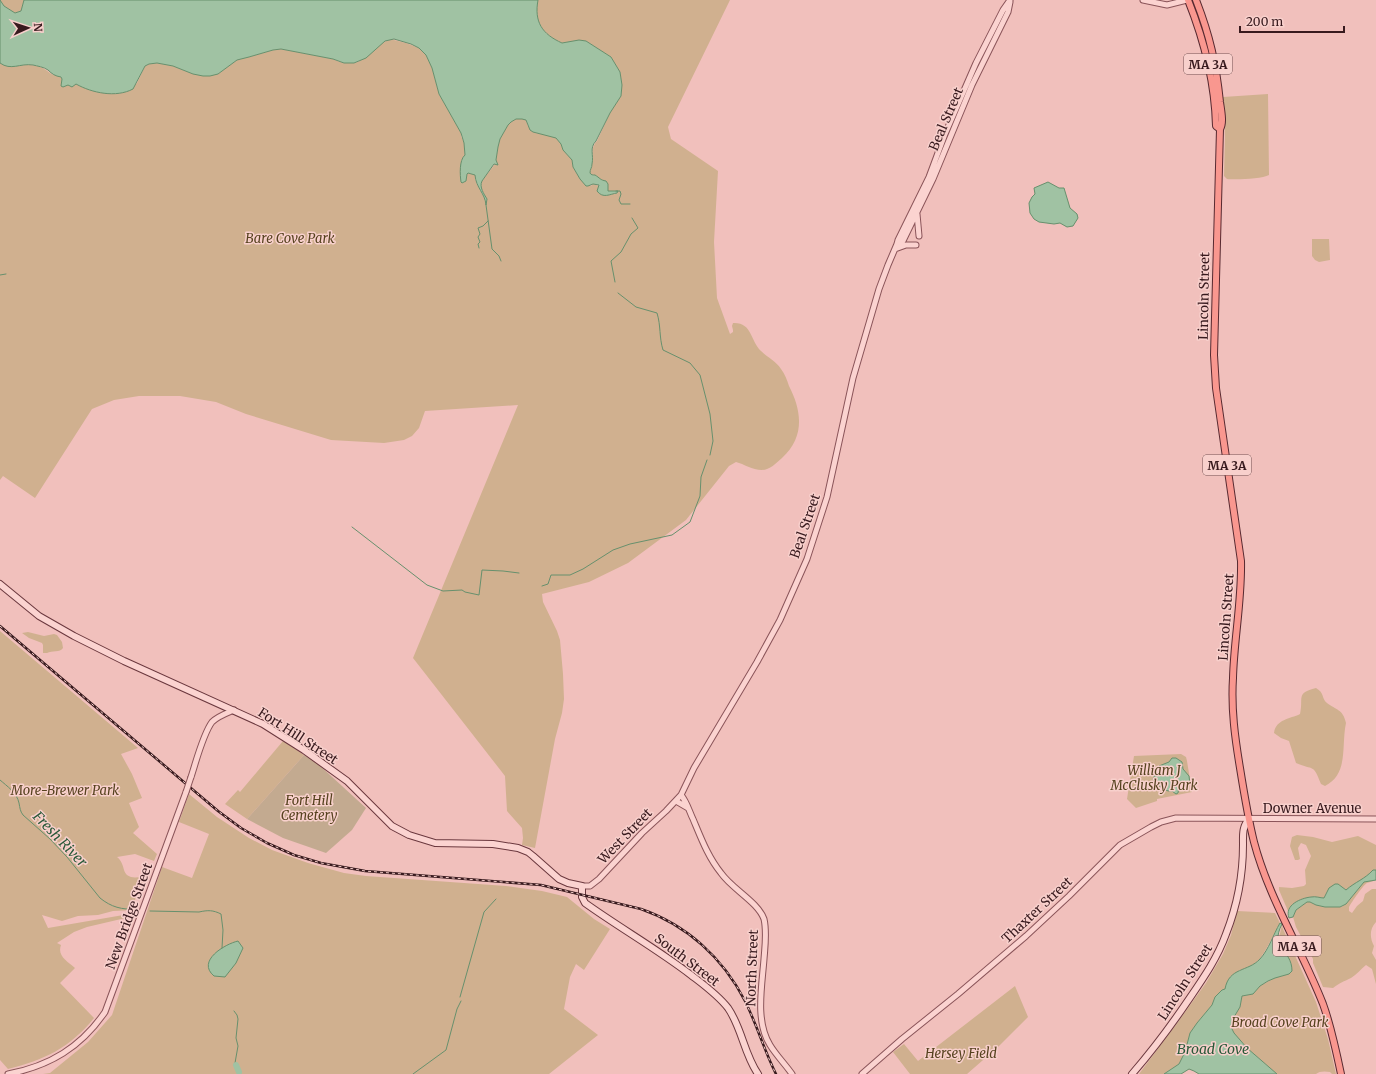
<svg xmlns="http://www.w3.org/2000/svg" width="1376" height="1074" font-family="Merriweather,serif">
<style>
.green{fill:#d0b08f}
.cemetery{fill:#c3aa90}
.water{fill:#a0c2a3;stroke:#67906d}
.lines{fill:none;stroke-linecap:round;stroke-linejoin:round}
.stream{stroke:#67906d;stroke-width:1}
.river{stroke:#a0c2a3;stroke-width:6}
.tertiary-casing{stroke:#8a5459;stroke-width:7}
.secondary-casing{stroke:#6b383e;stroke-width:8}
.primary-casing{stroke:#572930;stroke-width:8}
.tertiary{stroke:#fbd3d0;stroke-width:5}
.secondary{stroke:#fbd3d0;stroke-width:6}
.primary{stroke:#f9978f;stroke-width:6}
.rail-casing{stroke:#381a1e;stroke-width:2.5}
.rail{stroke:#f8d0cc;stroke-width:1;stroke-dasharray:3;stroke-linecap:butt}
.tertiary-bridge-casing{stroke:#8a5459;stroke-width:7;stroke-linecap:butt}
.tertiary-bridge{stroke:#fbd3d0;stroke-width:5}
.labels{text-anchor:middle;dominant-baseline:central;stroke-width:3;stroke-linejoin:round;paint-order:stroke}
.shield{fill:#f8d0cc;stroke:#725152;stroke-width:1}
.shield-label{font-size:12px;font-weight:bold;fill:#381a1e}
.street-label{font-size:13px;fill:#381a1e;stroke:#f8d0cc}
.park-label{font-size:13px;font-style:italic;fill:#56421f;stroke:#f8d0cc}
.water-label{font-size:14px;font-style:italic;fill:#285938;stroke:#f8d0cc}
</style>
<rect width="100%" height="100%" fill="#f1c0bc"/>
<!-- green -->
<path class="green" d="M0,0H24L21,11L15,13L4,6Z
M538,0H730L668,127L671,139L718,171L714,242L717,298L730,334L733,332V330L732,326L733,323C752,322 750,340 761,351C767,357 776,361 781,369C785,374 787,380 789,386C802,411 805,437 782,458C776,463 770,470 762,470C752,470 744,464 736,462L729,466L686,520L628,563L589,582L542,594L543,602L557,631L560,640L563,674L564,699L562,713L555,739L535,848L522,845L523,838L522,828L507,811L505,776L413,658L518,405L425,411L419,428L412,436L404,440L384,443L331,440L246,414L216,402L180,396H139L114,400L92,409L35,498L3,476L0,480V63C10,70 18,64 30,65C38,65 44,68 50,73C52,75 56,75 59,76C62,78 65,82 68,85L76,84L87,89L109,94L121,93L128,91L137,83L145,66L149,64L157,63L173,66L193,74H218L237,60L249,57L273,50L281,49L333,59C340,63 349,64 358,62L382,43L390,39L406,43L419,48L426,55L432,68L439,94L461,133V136L464,143L465,156L461,161V179L468,173L475,175C475,187 486,195 486,203L487,199C484,194 479,187 482,181L495,164L497,165L496,160L498,147L500,139L508,125L511,122L516,119L522,118L526,120L528,126L535,133L546,134L556,138L561,144L563,150L572,160L573,167L580,179L591,186L593,184L599,186L608,195L617,193L608,191L600,180L590,173C590,169 592,168 592,164C594,155 590,148 597,141L610,113L621,96L622,85L620,72L611,57L586,41L570,42L562,43C542,34 534,22 538,0Z
M1268,94L1269,175C1262,179 1236,180 1227,179L1224,176L1225,137L1223,97Z
M1312,239H1329L1330,260L1319,262L1315,260L1312,256Z
M0,631L138,748L121,754L132,774L142,798L129,803L139,827L133,833L157,854L154,861L135,854L117,857C126,864 121,874 131,877C135,878 139,877 143,877L144,880C138,889 133,897 136,908L135,910L113,911L98,915L78,916L62,921L42,915L48,928L135,913L134,916L87,927L74,932L57,943L61,945C57,956 67,961 75,968L60,983L94,1018C70,1048 44,1060 8,1069L0,1060Z
M28,632L44,636L54,634L57,635L62,642L63,648C60,653 52,650 47,653H43V645L42,643L29,638L22,633Z
M1316,688C1325,693 1321,698 1327,703C1336,710 1343,709 1346,723C1341,746 1349,774 1325,786L1321,784C1313,763 1314,771 1296,763L1289,741L1281,738L1274,733C1276,719 1290,719 1300,714C1304,698 1295,693 1316,688Z
M283,741L304,755L247,819L225,804L238,790L240,792Z
M1181,754L1186,757L1187,761L1192,792L1157,799V801L1136,808L1127,799L1134,756Z
M189,794L217,817L249,838L272,850L308,863L344,873L366,876L506,886L542,891L567,897L594,919L610,929L584,970L576,964L570,977L564,1009L598,1035L549,1074H43L50,1073L88,1042L112,1015L162,867L192,878L209,834L179,822Z
M1297,835L1313,837L1332,842L1358,836L1376,845V870C1371,871 1370,875 1366,877C1359,882 1352,885 1346,890L1338,884L1327,892L1324,898C1321,898 1317,897 1314,897C1304,897 1293,902 1288,911L1279,890V887L1292,888L1304,886L1306,884L1305,870L1311,856L1306,845L1301,843L1298,848L1300,859L1298,860H1295L1290,846L1292,837Z
M1376,880C1374,881 1370,882 1367,883C1363,885 1352,902 1349,907V911L1352,913L1357,906L1363,901L1365,894L1372,889H1376V922C1369,929 1370,939 1374,946L1372,953L1376,960V984L1372,969L1366,965C1361,969 1356,975 1351,978C1343,982 1341,982 1333,988L1323,987L1313,963V959L1296,927L1293,917L1296,910L1307,902H1310L1316,905L1325,907H1341L1346,904L1364,882Z
M1237,911L1275,913L1280,923L1265,951L1259,960L1250,967L1240,970L1230,978L1225,989L1215,997L1212,1005L1197,1023L1190,1033L1185,1052L1179,1064L1164,1074H1139L1175,1026L1206,983L1223,954L1231,935Z
M1282,925L1283,929L1316,1002L1328,1039L1336,1074H1332L1330,1072C1325,1071 1319,1071 1316,1074H1277L1247,1048L1234,1033L1231,1027L1234,1017L1240,1007L1242,996L1252,994L1260,986L1274,978L1289,974L1287,954L1280,946L1278,942Z
M1015,986L1028,1017L998,1047L967,1074H910L893,1052L904,1044L918,1061Z"/>
<!-- cemetery -->
<path class="cemetery" d="M304,755L318,764L366,808L352,830L326,853L283,838L247,819Z"/>
<!-- water -->
<path class="water" d="M0,0L4,6L15,13L21,11L24,0H538C534,22 542,34 562,43L579,40L586,41L611,57L620,72L622,85L621,96L610,113L596,141C589,148 594,155 592,164C592,168 590,169 590,173C591,175 593,175 595,175C600,178 600,180 606,181L608,184V191H618L617,193C610,194 603,199 597,191L599,185L593,184L588,186H586L580,179L573,167L572,160L563,150L561,144L556,138L533,132L530,130L526,120L522,119H516L511,122L508,125L500,139L498,147L496,160L498,165L494,164L482,181C479,187 484,194 487,199L486,205C485,193 476,188 475,175L468,173L467,174L466,181L462,183L461,182C460,175 459,160 465,155L464,143L461,133L439,94L432,68L426,55L419,48L411,44L394,39L385,41L366,58L354,63H344L333,59L281,49L273,50L249,57L237,60L218,74L210,76H203L193,74L173,66L157,63L149,64L145,66L133,89C116,98 92,93 76,84L72,87L68,85L63,87L61,86L62,79L61,77C55,76 52,74 48,70C44,67 37,66 33,65C20,63 11,71 0,63Z
M1048,182L1059,188H1064L1070,208L1077,214L1078,218L1073,226L1067,227L1060,223L1054,224L1039,222L1034,219L1030,213L1029,203L1032,197L1035,194L1034,188Z
M1172,758H1176L1182,762L1183,769L1189,776L1190,784L1185,783L1181,787H1179L1178,793L1176,794L1172,791C1164,792 1162,786 1155,784L1153,779L1159,766L1169,762Z
M1373,870H1376V880L1364,882L1346,904L1340,907H1325L1316,905L1310,902H1307L1296,910L1293,917L1289,918C1284,905 1301,898 1311,897C1316,896 1320,898 1324,898L1329,888L1335,884H1338L1346,890C1355,882 1365,879 1373,870Z
M1280,923L1282,924C1269,949 1292,949 1292,971L1289,974L1275,978L1268,981L1260,986L1253,994L1242,996L1240,1007L1234,1017L1231,1027L1234,1033L1247,1048L1277,1074H1199L1194,1071L1189,1069L1181,1074H1164L1179,1064L1185,1052L1190,1033L1197,1023L1212,1005L1215,997L1222,990L1225,989C1229,967 1248,972 1260,959C1269,949 1273,935 1280,923Z
M238,941L243,948L236,963L225,977L214,976C196,961 225,944 238,941Z"/>
<g class="lines">
<!-- stream -->
<path class="stream" d="M616,191H620L621,194L619,200L621,204H630
M486,205L492,249L499,256L501,261
M479,248L478,244L480,242L478,237L480,234L478,228L483,226L488,221
M0,275L6,274
M615,282L611,261L621,252L631,234L638,228L632,218
M618,293L636,307L657,313C661,326 659,337 663,350L690,363L700,375L710,414L713,441L710,455
M352,527L427,585L443,591L462,590L465,592L479,595L482,570L503,571L519,573
M542,586L548,584L551,575H570L583,569L613,550L630,544L672,535L690,522L700,496L701,477L707,460
M0,780C7,786 17,793 19,803C20,808 20,811 23,815L50,839L67,857L100,898C111,907 122,910 136,909
M150,911L199,912C208,910 213,910 221,914L223,930L222,948
M460,997L484,912L496,899
M234,1011L237,1015L238,1019L236,1038L238,1046L235,1063
M413,1074L446,1050L457,1009L461,1001"/>
<!-- river -->
<path class="river" d="M236,1065L239,1072"/>
<!-- tertiary casing -->
<g class="tertiary-casing">
<path id="tertiary" d="M1143,0L1167,5L1187,0
M917,214L919,236
M897,244L903,241L933,179L972,85L1008,12L1010,2
M895,249L906,245H916
M191,777C196,762 203,734 212,722C218,716 227,713 234,710
M681,795C687,802 689,811 693,819C701,838 708,857 721,873C732,889 758,902 764,919C767,932 765,946 764,959C762,986 755,1021 770,1045C776,1055 785,1064 792,1074
M676,801L688,808
M582,886H590L599,879L642,833L666,811L681,795L694,768L757,662L780,620L807,559L827,497L853,378L879,289L888,265L897,244L898,240L929,177L945,134L976,63L1003,10L1010,0
M8,1074C50,1066 81,1047 105,1012L186,792
M862,1074L902,1039L958,994L1026,936L1069,896L1120,845L1151,827L1161,822L1176,818L1376,819"/>
</g>
<!-- secondary casing -->
<g class="secondary-casing">
<path id="secondary" d="M0,584L39,616L74,636L124,661L263,724L304,750L347,781L392,826L409,835L435,843L493,844L518,848L528,852L533,856L559,879L568,883L582,886V897L585,903C620,928 657,949 691,975C704,985 718,995 728,1008C742,1028 744,1054 758,1074
M1132,1074C1152,1051 1170,1027 1187,1002C1202,980 1217,959 1226,934C1237,906 1243,875 1243,845C1243,835 1242,827 1249,819"/>
</g>
<!-- primary casing -->
<g class="primary-casing">
<path id="primary" d="M1188,0C1204,40 1215,83 1216,126L1220,129
M1196,0C1210,36 1216,63 1220,102C1221,110 1224,123 1220,129L1214,355L1216,388L1241,561C1242,600 1234,639 1233,678C1231,709 1235,738 1240,768C1244,793 1248,818 1254,842C1269,899 1302,950 1323,1004C1331,1026 1336,1050 1341,1074"/>
</g>
<!-- tertiary -->
<use href="#tertiary" class="tertiary"/>
<!-- secondary -->
<use href="#secondary" class="secondary"/>
<!-- primary -->
<use href="#primary" class="primary"/>
<!-- rail casing -->
<g class="rail-casing">
<path id="rail" d="M0,626L218,811L241,828L267,843L294,855L321,863L365,871L541,885L641,909C687,925 723,958 745,1001C757,1025 764,1050 776,1074"/>
</g>
<!-- rail -->
<use href="#rail" class="rail"/>
<!-- tertiary-bridge casing -->
<g class="tertiary-bridge-casing">
<path id="tertiary-bridge" d="M186,792L191,777"/>
</g>
<!-- tertiary-bridge -->
<use href="#tertiary-bridge" class="tertiary-bridge"/>
</g>
<g class="labels">
<!-- shield labels -->
<g class="shield">
<rect x="1184" y="54" width="48" height="20" rx="3"/>
<rect x="1203" y="455" width="48" height="20" rx="3"/>
<rect x="1273" y="936" width="48" height="20" rx="3"/>
</g>
<g class="shield-label">
<text x="1208" y="64">MA 3A</text>
<text x="1227" y="465">MA 3A</text>
<text x="1297" y="946">MA 3A</text>
</g>
<!-- street labels -->
<g class="street-label">
<text transform="translate(946 119) rotate(-67)">Beal Street</text>
<text transform="translate(1204 296) rotate(-89)">Lincoln Street</text>
<text transform="translate(805 526) rotate(-71)">Beal Street</text>
<text transform="translate(1226 617) rotate(-86)">Lincoln Street</text>
<text transform="translate(298 736) rotate(33)">Fort Hill Street</text>
<text x="1312" y="808">Downer Avenue</text>
<text transform="translate(625 836) rotate(-46)">West Street</text>
<text transform="translate(1037 910) rotate(-43)">Thaxter Street</text>
<text transform="translate(129 916) rotate(-70)">New Bridge Street</text>
<text transform="translate(687 960) rotate(37)">South Street</text>
<text transform="translate(752 968) rotate(-88)">North Street</text>
<text transform="translate(1185 982) rotate(-57)">Lincoln Street</text>
</g>
<!-- park labels -->
<g class="park-label">
<text x="290" y="238">Bare Cove Park</text>
<text x="1154" y="770">William J<tspan x="1154" dy="15">McClusky Park</tspan></text>
<text x="65" y="790">More-Brewer Park</text>
<text x="309" y="800">Fort Hill<tspan x="309" dy="15">Cemetery</tspan></text>
<text x="1280" y="1022">Broad Cove Park</text>
<text x="961" y="1053">Hersey Field</text>
</g>
<!-- water labels -->
<g class="water-label">
<text transform="translate(60 839) rotate(46)">Fresh River</text>
<text x="1213" y="1049">Broad Cove</text>
</g>
</g>
<!-- north arrow -->
<g transform="translate(28 28) rotate(87)" stroke="#f8d0cc" stroke-width="3" paint-order="stroke">
<path d="M0-3L7 15L0 10L-7 15Z" fill="#381a1e"/>
<text y="-6" font-size="11" font-weight="bold" text-anchor="middle" fill="#381a1e">N</text>
</g>
<!-- scale -->
<path d="M1240 26v6h104v-6" fill="none" stroke="#381a1e" stroke-width="2"/>
<text x="1246" y="26" font-size="12" fill="#381a1e" stroke="#f8d0cc" stroke-width="3" paint-order="stroke">200 m</text>
</svg>
